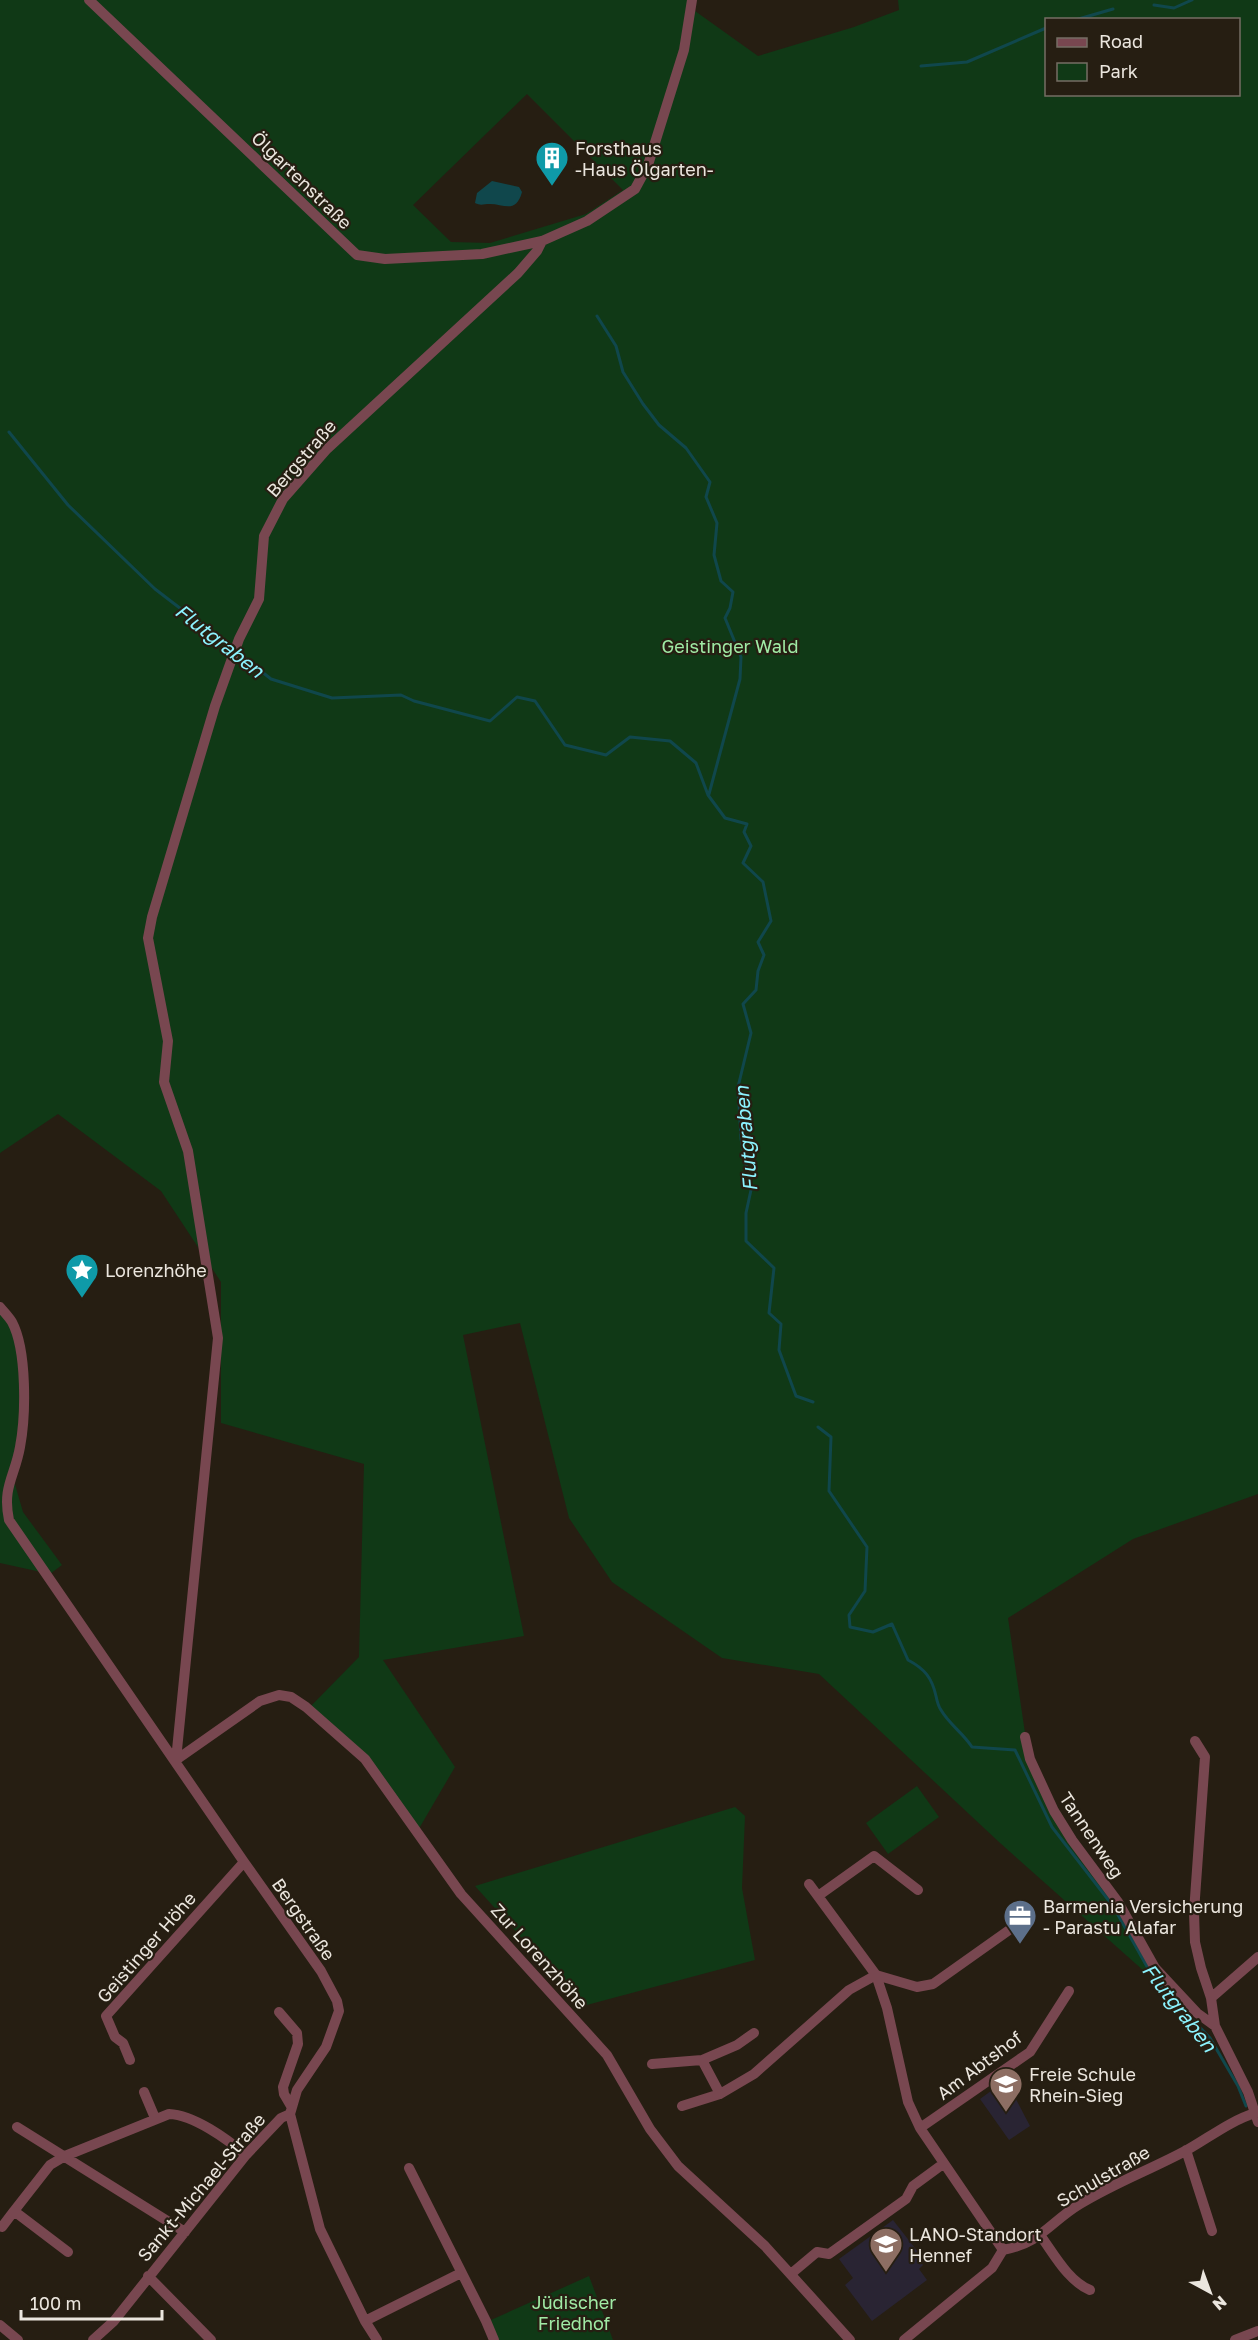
<svg xmlns="http://www.w3.org/2000/svg" width="1258" height="2340" font-family="'Golos Text',sans-serif">
<style>
.education{fill:#292433}
.green{fill:#103916;fill-rule:evenodd}
.water{fill:#10474c}
.lines{fill:none;stroke-linecap:round;stroke-linejoin:round}
.stream{stroke:#10474c;stroke-width:3}
.street{stroke:#784750;stroke-width:10}
.labels{text-anchor:middle;dominant-baseline:central;stroke-width:4.5;stroke-linejoin:round;paint-order:stroke}
.poi-label{font-size:18px;fill:#ebe6de;stroke:#261e12;text-anchor:start}
.street-label{font-size:18px;fill:#ebe6de;stroke:#261e12}
.park-label{font-size:18px;fill:#a0eba5;stroke:#261e12}
.water-label{font-size:20px;font-style:italic;fill:#8cf3fe;stroke:#261e12}
</style>
<rect width="100%" height="100%" fill="#261e12"/>
<!-- education -->
<path class="education" d="M1006,2080L1030,2126L1009,2140L980,2099Z
M893,2220L918,2252L915,2255L923,2265L919,2269L927,2280L872,2321L845,2285L853,2278L839,2259Z"/>
<!-- green -->
<path class="green" d="M0,0H695V11L758,56L854,27L899,10L898,0H1258V1494L1133,1539L1008,1618L1029,1760L1153,1966L1145,1972L999,1842L819,1674L722,1658L612,1582L569,1518L520,1323L463,1335L524,1636L383,1660L455,1767L417,1832L365,1759L308,1709L359,1657L364,1464L221,1423V1282L161,1191L58,1114L0,1153ZM1046,20H1238V94H1046ZM527,94L623,190L586,214L490,243L451,242L413,205Z
M0,1307L23,1354L24,1384L12,1474L23,1512L62,1565L50,1574L0,1563Z
M917,1786L939,1817L888,1854L866,1823Z
M735,1807L745,1816L742,1888L755,1960L583,2006L475,1886Z
M589,2276L613,2340H497L491,2320Z"/>
<!-- water -->
<path class="water" d="M492,181L519,187L522,192C516,214 504,204 490,204C483,204 481,206 475,203L477,193Z"/>
<g class="lines">
<!-- stream -->
<path class="stream" d="M1154,5L1174,8L1192,0
M1075,20L1113,9
M921,66L967,62L1046,28
M597,316L616,346L623,372L643,404L659,425L686,448L710,482L706,497L717,523L714,555L721,581L733,592L730,608L725,618L741,657L740,679L709,794
M9,432L68,505L155,589L232,648
M237,652L271,679L332,698L401,695L414,701L490,721L517,697L535,701L565,745L606,755L630,737L670,741L696,763L708,795L725,818L747,824L744,832L751,846L743,863L763,882L771,921L758,942L764,955L758,971L756,990L743,1004L751,1033L738,1087L741,1139L751,1190L746,1213V1241L774,1268L769,1313L781,1324L779,1350L796,1396L813,1402
M818,1427L831,1437L829,1491L867,1547L865,1591L849,1615L850,1627L873,1632L892,1624L908,1660C925,1669 932,1678 936,1696C937,1701 938,1706 941,1710C949,1724 963,1733 972,1747L1015,1750L1052,1827L1113,1906L1154,1979L1210,2038L1238,2086L1246,2106"/>
<!-- street -->
<path class="street" d="M89,0L357,255L385,259L482,254L542,241L587,221L635,189L648,165L684,50L692,0
M0,1307C4,1312 9,1317 12,1322C27,1350 26,1415 20,1447C15,1476 2,1487 9,1520L244,1862L321,1971L337,2001L339,2011L326,2047L297,2090L290,2114L320,2229L365,2321L377,2340
M1025,1737L1030,1759L1054,1811L1072,1840L1118,1902L1155,1968L1197,2013L1215,2026
M1195,1741L1205,1757L1194,1912L1195,1942L1201,1968L1211,1998L1215,2026L1248,2092L1258,2122
M176,1760L218,1338L188,1151L164,1082L168,1041L148,938L152,917L215,706L239,639L259,599L264,536L283,499L327,449L518,273L537,251L542,241
M176,1760L260,1701L279,1695L291,1697L306,1707L365,1759L461,1894L607,2055L650,2129L678,2166L765,2246L850,2340
M809,1884L876,1975L887,2008L908,2102L920,2128L1003,2250
M818,1896L874,1856L918,1890
M1211,1998L1258,1957
M279,2012L297,2033L298,2044L283,2087L284,2094L291,2106
M754,2033L737,2045L702,2060L720,2094L754,2074L849,1990L876,1975L917,1987L933,1984L1012,1928
M130,2060L123,2043L115,2037L106,2016L244,1862
M652,2064L702,2060
M144,2092L155,2118
M682,2106L720,2094
M17,2127L185,2232
M920,2128L1030,2052L1069,1991
M1186,2150L1212,2231
M409,2168L486,2321L494,2340
M2,2227L14,2211
M1040,2235C1054,2254 1068,2281 1090,2290
M68,2252L14,2211L50,2165L65,2156L169,2114C194,2115 227,2139 246,2155
M792,2273L817,2252L829,2254L906,2199L913,2186L943,2164
M148,2276L211,2340
M365,2321L461,2273
M0,2325L18,2340
M93,2340L114,2321L246,2155L281,2118L290,2114
M904,2340L992,2268L1003,2250C1041,2243 1050,2222 1080,2204C1114,2183 1152,2169 1187,2150C1210,2137 1230,2121 1255,2113
M1235,2340L1258,2331"/>
</g>
<!-- icons -->
<defs>
<g id="building-pin" transform="scale(1.725)"><path d="M0 17L-7.5 6A9.5 9.5 0 1 1 7.5 6Z" fill="#0f9aa8" stroke="#261e12"/><path d="M-4-6H4V6H1V3H-1V6H-4ZM-2.5-4.3h1.7v1.8h-1.7ZM.8-4.3h1.7v1.8H.8ZM-2.5-1h1.7V.8h-1.7ZM.8-1h1.7V.8H.8Z" fill="#fff"/></g>
<g id="sight-pin" transform="scale(1.725)"><path d="M0 17L-7.5 6A9.5 9.5 0 1 1 7.5 6Z" fill="#0f9aa8" stroke="#261e12"/><path d="M0-6L1.8-2.2L6-1.7L2.9 1.2L3.7 5.4L0 3.3L-3.7 5.4L-2.9 1.2L-6-1.7L-1.8-2.2Z" fill="#fff"/></g>
<g id="office-pin" transform="scale(1.725)"><path d="M0 17L-7.5 6A9.5 9.5 0 1 1 7.5 6Z" fill="#5c6f8a" stroke="#261e12"/><path d="M-6-3h4V-5.5h4V-3h4V5H-6ZM-1-4.5V-3h2v-1.5ZM-6 0V1H6V0Z" fill="#fff"/></g>
<g id="school-pin" transform="scale(1.725)"><path d="M0 17L-7.5 6A9.5 9.5 0 1 1 7.5 6Z" fill="#8d6e63" stroke="#261e12"/><path d="M0-5L7-2L0 1L-7-2ZM-4 1L0 2.5L4 1V4Q0 6-4 4Z" fill="#fff"/></g>
</defs>
<g fill-rule="evenodd">
<use href="#building-pin" x="552" y="158"/>
<use href="#sight-pin" x="82" y="1270"/>
<use href="#office-pin" x="1020" y="1916"/>
<use href="#school-pin" x="1006" y="2084"/>
<use href="#school-pin" x="886" y="2244"/>
</g>
<g class="labels">
<!-- poi labels -->
<g class="poi-label">
<text x="575" y="148">Forsthaus<tspan x="575" dy="21">-Haus Ölgarten-</tspan></text>
<text x="105" y="1270">Lorenzhöhe</text>
<text x="1043" y="1906">Barmenia Versicherung<tspan x="1043" dy="21">- Parastu Alafar</tspan></text>
<text x="1029" y="2074">Freie Schule<tspan x="1029" dy="21">Rhein-Sieg</tspan></text>
<text x="909" y="2234">LANO-Standort<tspan x="909" dy="21">Hennef</tspan></text>
</g>
<!-- street labels -->
<g class="street-label">
<text transform="translate(302 180) rotate(44)">Ölgartenstraße</text>
<text transform="translate(301 458) rotate(-49)">Bergstraße</text>
<text transform="translate(1092 1835) rotate(56)">Tannenweg</text>
<text transform="translate(304 1919) rotate(55)">Bergstraße</text>
<text transform="translate(146 1947) rotate(-49)">Geistinger Höhe</text>
<text transform="translate(540 1956) rotate(48)">Zur Lorenzhöhe</text>
<text transform="translate(979 2065) rotate(-37)">Am Abtshof</text>
<text transform="translate(1103 2176) rotate(-30)">Schulstraße</text>
<text transform="translate(201 2187) rotate(-50)">Sankt-Michael-Straße</text>
</g>
<!-- park labels -->
<g class="park-label">
<text x="730" y="646">Geistinger Wald</text>
<text x="574" y="2302">Jüdischer<tspan x="574" dy="21">Friedhof</tspan></text>
</g>
<!-- water labels -->
<g class="water-label">
<text transform="translate(220 640) rotate(38)">Flutgraben</text>
<text transform="translate(745 1139) rotate(-95)">Flutgraben</text>
<text transform="translate(1180 2007) rotate(52)">Flutgraben</text>
</g>
</g>
<!-- legend -->
<rect x="1045" y="18" width="195" height="78" fill="#261e12" stroke="#756e64" stroke-width="1.5"/>
<rect x="1057" y="38" width="30" height="9" fill="#784750" stroke="#756e64" stroke-width="1.5"/>
<text x="1099" y="48" font-size="18" fill="#ebe6de">Road</text>
<rect x="1057" y="63" width="30" height="18" fill="#103916" stroke="#756e64" stroke-width="1.5"/>
<text x="1099" y="78" font-size="18" fill="#ebe6de">Park</text>
<!-- north arrow -->
<g transform="translate(1210 2292) rotate(139)" stroke="#261e12" stroke-width="4.5" paint-order="stroke">
<path d="M0-4.5L10 22L0 15L-10 22Z" fill="#ebe6de"/>
<text y="-9" font-size="16" font-weight="bold" text-anchor="middle" fill="#ebe6de">N</text>
</g>
<!-- scale -->
<path d="M21 2310v9h141v-9" fill="none" stroke="#ebe6de" stroke-width="3"/>
<text x="30" y="2310" font-size="18" fill="#ebe6de" stroke="#261e12" stroke-width="4.5" paint-order="stroke">100 m</text>
</svg>
